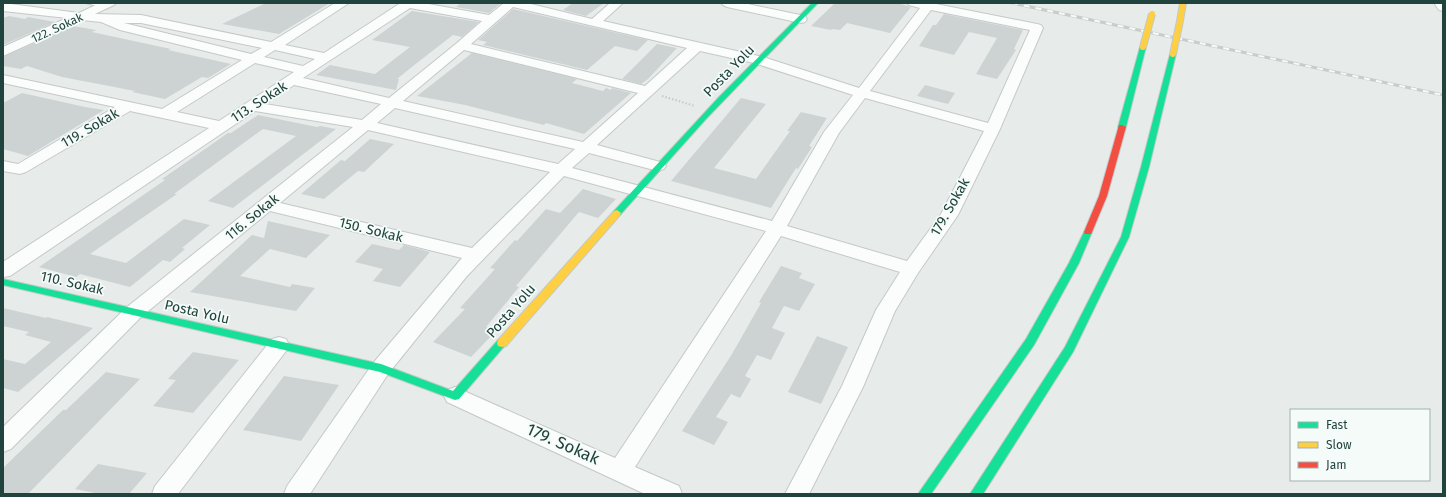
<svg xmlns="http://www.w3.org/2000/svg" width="1446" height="497" font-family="'Fira Sans',sans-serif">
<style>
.building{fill:#cdd3d2}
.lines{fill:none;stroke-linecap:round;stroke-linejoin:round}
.lane-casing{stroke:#c4c9c7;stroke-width:2}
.street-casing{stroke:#c4c9c7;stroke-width:2}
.fast-casing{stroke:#c2cac8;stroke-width:2}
.slow-casing{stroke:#c2cac8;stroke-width:2}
.jam-casing{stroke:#c2cac8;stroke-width:2}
.path{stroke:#c2cbca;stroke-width:2;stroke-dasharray:1.5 2;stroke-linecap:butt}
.lane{fill:#fbfcfc;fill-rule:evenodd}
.street{fill:#fbfcfc;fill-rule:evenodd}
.fast{fill:#16e098;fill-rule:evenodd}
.slow{fill:#ffcf43;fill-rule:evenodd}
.jam{fill:#f24e42;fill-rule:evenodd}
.rail-casing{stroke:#c8cdcb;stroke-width:3}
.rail{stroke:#f5fbf8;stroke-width:2;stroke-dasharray:6;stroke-linecap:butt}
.slow-bridge-casing{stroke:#c1cbca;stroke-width:8;stroke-linecap:butt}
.slow-bridge{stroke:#ffcf43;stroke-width:6}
.labels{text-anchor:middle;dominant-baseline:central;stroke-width:3.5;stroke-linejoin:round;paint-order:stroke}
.far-street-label{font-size:12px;fill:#21433d;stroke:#f5fbf8}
.street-label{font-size:14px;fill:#21433d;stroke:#f5fbf8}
.near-street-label{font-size:17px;fill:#21433d;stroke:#f5fbf8}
</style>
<rect width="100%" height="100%" fill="#e7ecea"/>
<!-- building -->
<path class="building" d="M266,3H330L279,34L222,24Z
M461,3H496L500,4L489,13L456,7Z
M573,3H604L586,16L563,10Z
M835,3H898L911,7L890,33L847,23L840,30L832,29L831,30L811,26Z
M513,9L648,40L637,51L615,46L587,70L483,45L487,42L478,40Z
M412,11L479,22L462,37L453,35L413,66L397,79H399L396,90L316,75L330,65L375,74L410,47L372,40Z
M944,14L1023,30L1014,49L1016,50L997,79L976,74L997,38L969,32L954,55L919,46L933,25H936Z
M9,16L25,19L28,17L55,22L3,45V18Z
M73,26L96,30L92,32L171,49L168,50L231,64L208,78L202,77L165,99L132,92L135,91L62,77L27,66L21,69L3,66V57Z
M657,44L677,48L648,79L641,84L622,79Z
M472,53L577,79L572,83L603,91L606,88L611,90L612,88L631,93L584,134L546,123L544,125L465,105L417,96Z
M925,85L955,93L948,104L917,96Z
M22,93L85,107L104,110L28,156L3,149V103Z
M741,98L766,104L714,168L756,179L790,131H787L801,112L827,118L809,146L812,147L798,169L796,168L771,208L671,181Z
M258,115L317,127L320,126L336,129L233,208L208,201L296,136L263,129L174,194H177L90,254L126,263L184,219L210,225L182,248L185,249L170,262L163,260L130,287L80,274L76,277L39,267L165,180L162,179L228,133H231Z
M370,139L394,144L364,172L358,171L324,199L301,194L341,160L345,161Z
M583,189L616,199L598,218L579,212L516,286L519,287L486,327L496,331L471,357L433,342L465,309L460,308L495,269L490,268L515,240L517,241L546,209L560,213Z
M268,221L330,235L306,258L270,249L240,276L290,287L292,284L315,288L296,311L190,292L252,235L264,238Z
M372,244L399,250L404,245L430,252L400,287L373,281L383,269L355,262Z
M781,266L802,273L799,278L815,284L799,311L784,306L772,328L785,333L771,360L757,355L745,376L751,379L740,398L731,394L716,417L728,422L714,445L682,431L732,354L761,303L759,302Z
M3,308L46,318L47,317L93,328L18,392L3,388V359L25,364L51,342L25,335L29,332L3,326Z
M817,336L848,347L821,404L788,392Z
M193,352L239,360L193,413L153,406L176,380L168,379Z
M106,372L140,379L28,494H3V468L63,410H66Z
M284,376L339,385L301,441L243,430Z
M98,464L147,473L129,494H100L75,489Z"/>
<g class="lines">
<!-- lane casing -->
<g class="lane-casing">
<path id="lane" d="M86,3H98L107,6L104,8Z"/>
</g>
<!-- street casing -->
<g class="street-casing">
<path id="street" d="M3,3L79,13L100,3H116L114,5L95,14L141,15L271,42L335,3H349L285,45L324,53L399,4L398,3H423L489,15L504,3H527L592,19L610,3H623L603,21L763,57L859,88L920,8L909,5L907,3H931L1037,24L1041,25L1043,28L1000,129L958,215L918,273L895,311L863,387L809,494H785L842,386L876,310L900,272L781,236L635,467L679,486L682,494H645L447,402L444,396L447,390L455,387L615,458L766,231L564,176L467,276L388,374L310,494H284L287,486L374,362L462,258L270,211L141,317L11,449L3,452V427L127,307L353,127L255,111L10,276L3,277V262L209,128L130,111L26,172L20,174L3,171V161L18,164L115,107L3,83V75L162,109L242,60L120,30L101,22L82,20L3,56V47L67,18L3,11ZM513,7L687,48L645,86L471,44ZM410,8L482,21L457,43L389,98L303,78ZM931,10L1030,30L988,123L870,91ZM124,23H141L262,48L251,54ZM275,50L315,59L303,66L264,57ZM464,50L638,93L583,142L403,101ZM700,51L754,63L853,95L824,132L772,221L572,168L589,153L658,171L664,169L666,166L664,163L597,145ZM255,63L294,72L219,121L177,112ZM294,85L381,104L362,120L265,104ZM865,98L984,131L941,214L907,261L787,226L839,133ZM395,108L575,149L558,164L377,123ZM368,130L550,172L472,248L280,203Z
M721,3H743L805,16L807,19L805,22L801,23L727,7L723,5Z
M1434,3H1443V11L1439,10Z
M279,337L286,339L289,345L286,351L178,494H152L155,486L272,339Z"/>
</g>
<!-- fast casing -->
<g class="fast-casing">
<path id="fast" d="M812,3H818L706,119L620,215H614L613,213L614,211L719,97Z
M1143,45L1146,47L1126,127L1122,129H1119L1118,127L1140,47Z
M1173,52L1176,54L1149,167L1129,237L1073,352L983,494H970L1065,347L1121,237L1141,167L1170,54Z
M1088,229L1092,232L1079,263L1034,345L931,494H918L1026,339L1069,263L1084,232Z
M3,279L381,364L453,391L498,340L502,339L506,340L507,343L459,399L455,400L380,372L3,285Z"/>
</g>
<!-- slow casing -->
<g class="slow-casing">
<path id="slow" d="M1180,3H1186L1183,21L1180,23L1177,21Z
M617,210L621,213L620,215L506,346L502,347L498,346L497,343L498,340L614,211Z"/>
</g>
<!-- jam casing -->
<g class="jam-casing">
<path id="jam" d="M1119,125H1122L1126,127L1107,196L1092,232L1091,234H1085L1084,232L1099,196Z"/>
</g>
<!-- path -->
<path class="path" d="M662,96L695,106"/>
<!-- lane -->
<use href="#lane" class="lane"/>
<!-- street -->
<use href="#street" class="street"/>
<!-- fast -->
<use href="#fast" class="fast"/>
<!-- slow -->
<use href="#slow" class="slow"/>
<!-- jam -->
<use href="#jam" class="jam"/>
<!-- rail casing -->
<g class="rail-casing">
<path id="rail" d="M1012,3L1443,95"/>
</g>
<!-- rail -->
<use href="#rail" class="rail"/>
<!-- slow-bridge casing -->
<g class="slow-bridge-casing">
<path id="slow-bridge" d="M1143,47L1152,14
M1173,54L1180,21"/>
</g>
<!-- slow-bridge -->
<use href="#slow-bridge" class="slow-bridge"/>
</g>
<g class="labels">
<!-- far-street labels -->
<g class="far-street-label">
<text transform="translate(57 28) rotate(-25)">122. Sokak</text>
</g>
<!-- street labels -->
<g class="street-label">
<text transform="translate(729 71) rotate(-46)">Posta Yolu</text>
<text transform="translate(259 102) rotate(-33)">113. Sokak</text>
<text transform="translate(90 128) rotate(-30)">119. Sokak</text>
<text transform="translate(950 207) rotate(-60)">179. Sokak</text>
<text transform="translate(252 217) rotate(-39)">116. Sokak</text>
<text transform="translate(371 230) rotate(14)">150. Sokak</text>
<text transform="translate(72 283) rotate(13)">110. Sokak</text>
<text transform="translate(511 311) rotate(-49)">Posta Yolu</text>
<text transform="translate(197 312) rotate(13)">Posta Yolu</text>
</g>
<!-- near-street labels -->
<g class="near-street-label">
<text transform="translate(563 444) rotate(24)">179. Sokak</text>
</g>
</g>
<!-- border -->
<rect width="1446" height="497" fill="none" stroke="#21433d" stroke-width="8"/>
<!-- legend -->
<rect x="1290" y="409" width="140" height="72" fill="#f5fbf8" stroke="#a0b1ad"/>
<rect x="1298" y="422" width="20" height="6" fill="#16e098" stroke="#a0b1ad"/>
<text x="1326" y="429" font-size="12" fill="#21433d">Fast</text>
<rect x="1298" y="442" width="20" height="6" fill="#ffcf43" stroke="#a0b1ad"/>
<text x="1326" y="449" font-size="12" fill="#21433d">Slow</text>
<rect x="1298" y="462" width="20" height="6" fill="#f24e42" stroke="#a0b1ad"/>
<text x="1326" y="469" font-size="12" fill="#21433d">Jam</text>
</svg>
